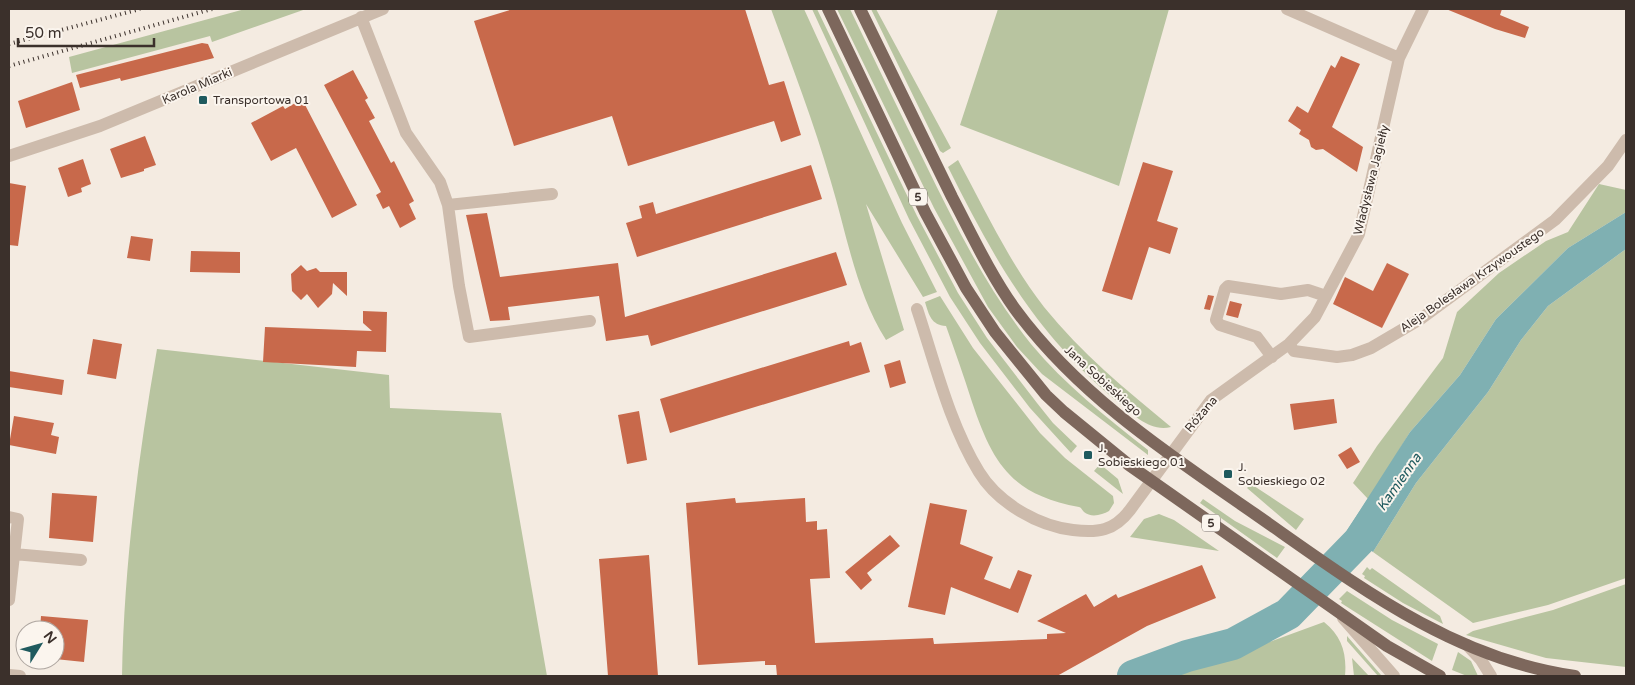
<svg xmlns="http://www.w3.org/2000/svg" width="1635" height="685" font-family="'Varela Round',sans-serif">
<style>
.green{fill:#b8c4a0}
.water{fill:#7fb0b2}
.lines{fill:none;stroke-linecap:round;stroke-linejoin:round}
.river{stroke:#7fb0b2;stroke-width:32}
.building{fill:#c8694b}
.minor{stroke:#cdbbac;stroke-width:12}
.major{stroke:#7d675c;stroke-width:12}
.rail{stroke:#3b302b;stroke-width:4;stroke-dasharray:1 4;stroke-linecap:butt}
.poi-dot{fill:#1f5a5e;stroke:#fbf5ee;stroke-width:2}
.labels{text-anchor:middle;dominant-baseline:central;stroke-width:4;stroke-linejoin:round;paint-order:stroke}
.shield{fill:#fbf5ee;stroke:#756b66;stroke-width:1}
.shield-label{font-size:11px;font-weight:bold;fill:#3b302b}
.street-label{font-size:12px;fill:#3b302b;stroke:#fbf5ee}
.poi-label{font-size:12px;fill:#3b302b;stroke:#fbf5ee;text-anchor:start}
.water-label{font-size:14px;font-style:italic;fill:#1f5a5e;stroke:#fbf5ee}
</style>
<rect width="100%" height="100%" fill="#f4ebe1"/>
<!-- green -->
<path class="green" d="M245,9H306L212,42L210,36L72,73L69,57Z
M771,9H804L902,223L937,292L923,297L866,204L904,330L886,340C856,293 847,235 831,182C814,123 792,66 771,9Z
M812,9H817L917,216L958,293L987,338L1037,403L1053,423L1077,446L1071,453L1030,408L980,343L950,297L909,219Z
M837,9H850C875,61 900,113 926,165C957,228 987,289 1031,344C1065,385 1106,417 1148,450V455L1042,374L1017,347L988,307L934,208Z
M871,9H876L951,148L943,153L940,151Z
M998,9H1169L1119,186L960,125Z
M958,160C985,210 1009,262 1044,307C1081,353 1126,390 1171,427C1150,432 1134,415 1119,403C1036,335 995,261 948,167Z
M1599,184L1626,190V212L1568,248L1496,319L1460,375L1410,432L1369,500L1353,483L1377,446L1443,358L1457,312L1499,273L1546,241L1568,232Z
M1626,249V578L1548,605L1473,623L1373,552L1416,483L1488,392L1521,340L1548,306Z
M940,296L973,348L1040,433L1065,458L1113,496L1114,503L1109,511C1102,515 1091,518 1084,512C1081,509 1082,508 1079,507C1011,494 993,464 972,402C964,377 955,351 946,326C931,325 929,315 925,302Z
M157,349L389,375L390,408L501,413L547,676H122C124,566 138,458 157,349Z
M1100,464L1118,479L1123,494L1094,471Z
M1251,484L1304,519L1296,530L1247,488Z
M1203,499L1235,521L1285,547L1277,558L1200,503Z
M1159,514L1174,520L1219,551L1130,537L1144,519Z
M1367,567L1370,570L1372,568L1440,616L1443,624L1403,603L1364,578L1365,576L1362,574Z
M1626,584V667L1546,658L1466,635L1473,631L1553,610Z
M1347,591L1392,620L1438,644L1432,661L1341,603L1342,601L1339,599Z
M1324,622C1342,636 1347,654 1345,676H1176Z
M1347,636L1381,675L1383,676H1378L1347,641Z
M1458,652L1471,661L1478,676H1467L1452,670Z
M1352,658L1369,676H1354Z"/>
<!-- water -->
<path class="water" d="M1626,212V249L1548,306L1521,340L1488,392L1416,483L1373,552L1346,532L1410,432L1460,375L1496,319L1568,248Z"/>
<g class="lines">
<!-- river -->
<path class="river" d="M1133,676L1187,656L1233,644L1288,614L1359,541L1383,505"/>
</g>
<!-- building -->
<path class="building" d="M513,9H745L769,85L784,81L801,135L781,142L774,121L628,166L612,116L514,146L474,21Z
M1446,9H1502L1500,15L1529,27L1525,38L1495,29Z
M202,43L208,44L214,58L121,81L120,78L80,88L76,75Z
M1341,56L1360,64L1332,127L1363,147L1357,172L1323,149L1316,150L1311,147L1309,140L1299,134L1301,130L1288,121L1297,106L1308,113L1331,65L1335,68Z
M353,70L368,98L365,100L375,118L369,121L391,163L394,161L414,201L409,204L416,219L400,228L389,206L383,209L376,195L381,192L324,85Z
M72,82L80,110L26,128L18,101Z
M302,99L357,205L332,218L296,148L271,161L251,123L283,106L285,109Z
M145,136L156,165L144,169V171L121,178L110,149Z
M83,159L91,184L81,188L82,192L68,197L58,168Z
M1143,162L1173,171L1157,221L1178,228L1170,254L1149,247L1132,300L1102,291Z
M811,165L822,199L637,257L626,223L642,218L639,206L653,202L656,214Z
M9,183L26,186L18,246L9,245Z
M487,213L500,277L618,263L625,317L836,252L847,285L651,346L648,335L606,341L599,296L508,307L510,320L490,321L466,215Z
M131,236L153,239L150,261L127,258Z
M191,251L240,252V273L190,272Z
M1387,263L1409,274L1382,328L1333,304L1345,277L1373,291Z
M301,265L307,271L316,268L320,272H347V296L333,283L332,294L318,308L307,294L301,300L292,291L291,274Z
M1208,295L1214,296L1210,310L1204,309Z
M1230,301L1242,304L1238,318L1226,315Z
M363,311L387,312L386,352L357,351L356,367L263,362L265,327L372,331L363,323Z
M93,339L122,344L116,379L87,374Z
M849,341L850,346L861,342L870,372L670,433L660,399Z
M900,360L906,383L890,388L884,365Z
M9,371L64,380L62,395L9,387Z
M1334,399L1337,423L1294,430L1290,404Z
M639,411L647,460L627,464L618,415Z
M14,416L54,423L51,435L59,437L56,454L9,445Z
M1351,447L1360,462L1347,469L1338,455Z
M52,493L97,496L93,542L49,538Z
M735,498L736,503L805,498L806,522L817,521V530L827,529L830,578L810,579L815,643L933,638L934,644L1047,639V634L1066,633L1037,621L1086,594L1094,607L1116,594L1118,598L1202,565L1216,598L1147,626L1057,676H777L776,665H765V661L698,665L686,503Z
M930,503L967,510L960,544L993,557L984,579L1010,589L1018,570L1032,575L1018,613L951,587L945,615L908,607Z
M890,535L900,546L867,573L872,580L861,590L845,572Z
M649,555L658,676H608L599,559Z
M41,616L88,620L84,662L55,659V630H40Z"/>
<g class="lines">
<!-- minor -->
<path class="minor" d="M361,17L406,133L440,182L448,205L459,286L469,337L590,321
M1399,58L1423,9
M9,156L100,126L383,9
M448,205L552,194
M917,309C935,363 949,423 979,472C998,503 1038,526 1073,530C1098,533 1114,531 1130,510L1211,400L1289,344L1315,317L1359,234L1399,58L1287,9
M1289,344L1294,351L1337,357L1352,355L1371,348L1422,318L1555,220L1608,166L1626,140
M1272,357L1257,337L1220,325L1216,320L1225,289L1228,286L1281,294L1308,290L1326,296
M9,517L18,519L9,600
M14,554L81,560
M1343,618L1394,676
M1467,645L1481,660L1491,676
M9,675L20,676"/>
<!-- major -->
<path class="major" d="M828,9L925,212L966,288L995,332L1046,395L1064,412L1129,465L1387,646L1440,676
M860,9C891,72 921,135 952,197C972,235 990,274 1015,309C1078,395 1168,454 1255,514C1354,583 1452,659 1575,676"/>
<!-- rail -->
<path class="rail" d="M9,44L140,9
M9,66L212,9"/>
</g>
<!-- markers -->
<g class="poi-dot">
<rect x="198" y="95" width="10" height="10" rx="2.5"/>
<rect x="1083" y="450" width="10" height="10" rx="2.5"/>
<rect x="1223" y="469" width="10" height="10" rx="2.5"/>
</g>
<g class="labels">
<!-- shield labels -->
<g class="shield">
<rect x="909" y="188.5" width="18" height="17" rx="4"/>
<rect x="1202" y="514.5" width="18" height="17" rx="4"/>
</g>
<g class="shield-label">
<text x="918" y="197">5</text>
<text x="1211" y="523">5</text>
</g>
<!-- street labels -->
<g class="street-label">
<text transform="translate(197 86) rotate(-23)">Karola Miarki</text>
<text transform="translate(1371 180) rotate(-76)">Władysława Jagiełły</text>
<text transform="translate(1472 280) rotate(-35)">Aleja Bolesława Krzywoustego</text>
<text transform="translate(1103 381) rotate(42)">Jana Sobieskiego</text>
<text transform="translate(1201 414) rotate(-50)">Różana</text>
</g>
<!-- poi labels -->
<g class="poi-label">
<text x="213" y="100">Transportowa 01</text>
<text x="1098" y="448">J.<tspan x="1098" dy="14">Sobieskiego 01</tspan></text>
<text x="1238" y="467">J.<tspan x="1238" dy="14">Sobieskiego 02</tspan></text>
</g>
<!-- water labels -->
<g class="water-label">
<text transform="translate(1399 482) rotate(-55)">Kamienna</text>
</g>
</g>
<!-- border -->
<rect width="1635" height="685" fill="none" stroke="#3b302b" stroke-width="20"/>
<!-- north arrow -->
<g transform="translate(40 645) rotate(53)"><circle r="24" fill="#fbf5ee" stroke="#aea6a0"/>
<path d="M0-4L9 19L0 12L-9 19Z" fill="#1f5a5e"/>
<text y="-8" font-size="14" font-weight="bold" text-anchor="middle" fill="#3b302b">N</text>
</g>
<!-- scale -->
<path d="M18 38v8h136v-8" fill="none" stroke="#3b302b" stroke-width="2.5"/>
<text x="25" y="38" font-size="15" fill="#3b302b" stroke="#fbf5ee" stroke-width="4" paint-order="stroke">50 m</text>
</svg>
